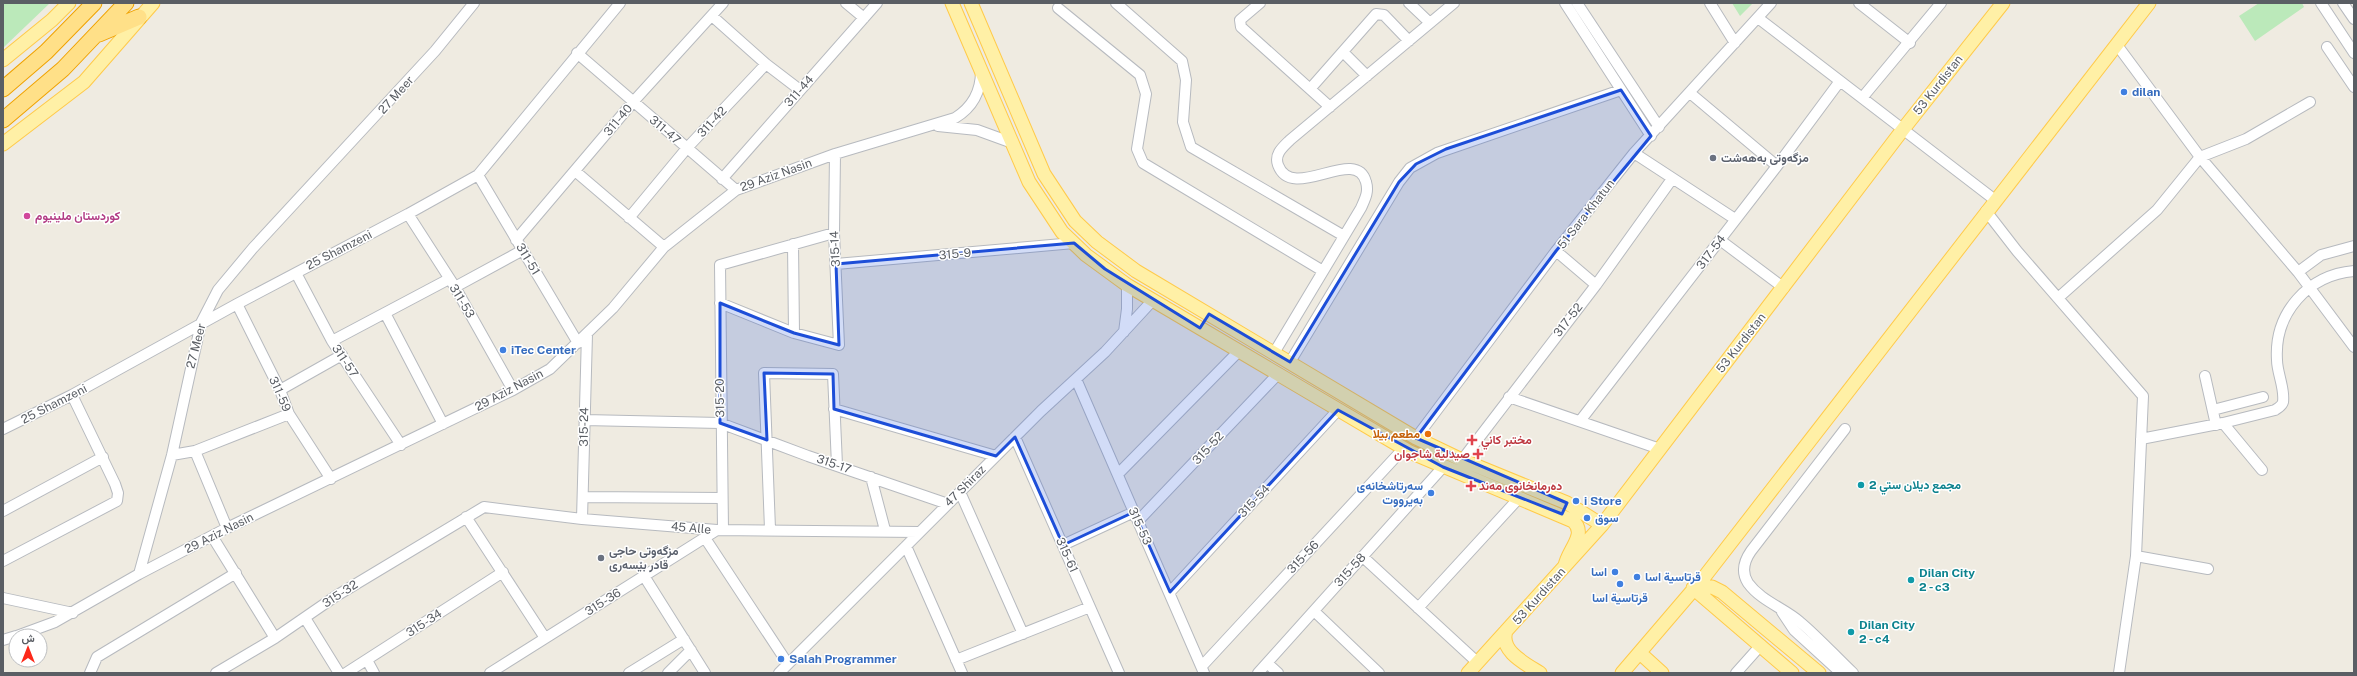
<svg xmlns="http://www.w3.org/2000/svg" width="2357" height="676" font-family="'Public Sans',Vazirmatn,sans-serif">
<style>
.green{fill:#bbe9ba}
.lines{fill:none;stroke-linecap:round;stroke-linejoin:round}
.minor-casing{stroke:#b7babf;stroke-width:12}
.major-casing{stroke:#ffca4a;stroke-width:15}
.highway-casing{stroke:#f0a200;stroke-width:17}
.minor{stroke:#fff;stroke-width:10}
.major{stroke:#fff0a6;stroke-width:13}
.highway{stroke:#ffe088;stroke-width:15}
.marked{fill:#1d4ed8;fill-opacity:0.2;stroke:#1d4ed8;stroke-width:3;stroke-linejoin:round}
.shop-dot{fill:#3f7fe0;stroke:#fff;stroke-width:1.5}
.worship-dot{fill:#6b7280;stroke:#fff;stroke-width:1.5}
.hotel-dot{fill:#d1479c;stroke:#fff;stroke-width:1.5}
.food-dot{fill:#e8710a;stroke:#fff;stroke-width:1.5}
.health-dot{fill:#e0444e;stroke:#fff;stroke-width:1.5}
.culture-dot{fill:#0f9aa8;stroke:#fff;stroke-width:1.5}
.labels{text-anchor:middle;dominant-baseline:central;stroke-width:3;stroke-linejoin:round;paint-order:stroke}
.street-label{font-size:12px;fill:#5a5e64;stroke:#fff}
.shop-label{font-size:12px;font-weight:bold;fill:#366cbe;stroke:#fff;text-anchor:start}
.worship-label{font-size:12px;font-weight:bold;fill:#5b616d;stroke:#fff;text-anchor:start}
.hotel-label{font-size:12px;font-weight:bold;fill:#b23c85;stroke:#fff;text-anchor:start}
.food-label{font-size:12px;font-weight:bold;fill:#c56008;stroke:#fff;text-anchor:end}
.health-label{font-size:12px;font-weight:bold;fill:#be3a42;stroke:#fff;text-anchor:start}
.culture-label{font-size:12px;font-weight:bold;fill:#0d838f;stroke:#fff;text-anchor:start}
</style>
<rect width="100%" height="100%" fill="#efebe1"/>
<!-- green -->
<path class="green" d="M3,3H50L3,48Z
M1732,3H1753L1740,16Z
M2259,3H2302L2304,7L2255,41L2239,16Z"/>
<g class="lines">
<!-- minor casing -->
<g class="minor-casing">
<path id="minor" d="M846,3L864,18
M1116,3L1182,61L1186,80L1183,122L1191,147L1344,236
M1260,3L1240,20L1241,27L1330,107
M1409,3L1430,23
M1565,3L1651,136
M1577,3L1659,127
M1710,3L1735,43
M1859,3L1910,43
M2321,3L2354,53
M2343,3L2354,19
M1058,8L1140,75L1146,94L1137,149L1143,163L1323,271
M712,16L766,64L800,90
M1758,18L1995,200
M2117,45L2200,157L2298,272L2354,347
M2327,47L2354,87
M1343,52L1367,76
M577,53L736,190
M1310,89L1376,14L1384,15L1409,41
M1690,93L1777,166
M1862,98L1941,3
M938,126L977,130L1010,142
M1634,153L1735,219
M575,171L664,247
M478,175L578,343
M722,179L877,3
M1986,211L2017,251L2143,396L2136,556L2119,673
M408,214L455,287L513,390
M629,218L687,148L766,64
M516,240L633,102L723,3
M1720,240L1784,288
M793,244L794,333
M1556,251L1596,285
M836,264L1074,243
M2298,272L2321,255L2354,246
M296,273L332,341L401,445
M455,287L523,250
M2058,298L2157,210L2200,157L2246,139L2310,102
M720,303L794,333L839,345L834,233L835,154
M237,304L280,390L289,414L331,479
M385,313L443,424
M1124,332L1127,309V285
M332,341L449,279
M1274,353L1361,208C1365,199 1369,192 1366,182C1356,145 1292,203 1278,165C1274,154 1283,147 1290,140L1454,3
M1290,362L1399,182L1410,168L1437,153L1621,90
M2205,376L2216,425
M1076,379L1204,673
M280,390L342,355
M1509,397L1660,449
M834,409L996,456
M2213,410L2263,397
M584,420L720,423L808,456L948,504
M1580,421L1777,166L1840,81
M2223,423L2262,470
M3,429L72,395L237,304L408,214L478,175L620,3
M1845,429L1751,551C1744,561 1741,572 1748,583C1761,601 1784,608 1800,622C1818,637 1835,656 1853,673
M1015,437L1119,673
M1416,438L1556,251L1634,153L1771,3
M2141,439L2223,423L2275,410C2278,408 2282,406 2283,402C2285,388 2277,373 2277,360C2274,313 2308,275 2354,271
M195,451L227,528
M172,455L195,451L289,414
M1462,460L1596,285L1672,179
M1118,474L1239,351
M871,477L885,530
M960,492L1023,634
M583,497L722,498
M3,511L103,457
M466,517L545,638
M582,519L587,334
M1138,521L1278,374
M770,529L764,373L833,374L837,465
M723,530L720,265L834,233
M212,536L275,638
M705,538L788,664
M1063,545L1134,512
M906,546L962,673
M2136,556L2208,569
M1363,557L1477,662
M3,561L117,501L118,493L115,484L72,395
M139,574L227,528L513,390L550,369L613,308L664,247L736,190L835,154L955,118C973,107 981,92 981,71
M644,576L705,673
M1170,592L1338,410
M3,598L73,613
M1418,608L1519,498
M1314,611L1379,673
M1782,612L1794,630L1841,673
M305,618L339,673
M17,636L55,622L139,574L172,455L201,323L218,290L253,248L435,51L474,3
M3,640L16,636
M367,660L374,673
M956,660L1090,607
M1267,663L1278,673
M1202,666L1404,448
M90,673L97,657L236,573
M216,673L275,638L336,596L484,507L582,519L717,530L919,532
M346,673L503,572
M490,673L717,530
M629,673L684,639
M668,673L691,650
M779,673L1041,411L1105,352L1153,300
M1258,673L1443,467
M1736,673L1761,645"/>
</g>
<!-- major casing -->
<g class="major-casing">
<path id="major" d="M952,3L1029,182L1062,232L1086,255L1127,285L1410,452L1573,521C1588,534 1567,551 1565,566
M971,3L1044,174L1075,221L1097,242L1136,271L1416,438L1462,460L1567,503L1602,525
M3,60L52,20L69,3
M3,144L84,82L153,3
M1693,588L1712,587L1722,592L1819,673
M1693,588L1792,673
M1506,631C1499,651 1526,664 1540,673
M1640,653L1662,673
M1468,673L1602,525L1904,128L2003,3
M1622,673L1705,576L2149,3"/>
</g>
<!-- highway casing -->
<g class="highway-casing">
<path id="highway" d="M99,34L139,17
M3,89L46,52L94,3
M3,120L63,69L126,3"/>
</g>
<!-- minor -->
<use href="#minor" class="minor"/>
<!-- major -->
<use href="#major" class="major"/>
<!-- highway -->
<use href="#highway" class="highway"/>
</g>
<!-- marked area -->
<path class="marked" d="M1621,90L1651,136L1556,251L1416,438L1567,503L1562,514L1443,467L1338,410L1170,592L1134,512L1063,545L1015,437L996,456L834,409L833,374L764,373L767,440L720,423V303L794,333L839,345L836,264L1074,243L1105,269L1200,328L1209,314L1290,362L1399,182L1416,164L1446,149Z"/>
<!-- markers -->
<g class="shop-dot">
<circle cx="2124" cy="92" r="4"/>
<circle cx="503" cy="350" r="4"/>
<circle cx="1431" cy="493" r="4"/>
<circle cx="1576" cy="501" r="4"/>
<circle cx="1587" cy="518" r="4"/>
<circle cx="1615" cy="572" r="4"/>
<circle cx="1637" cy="577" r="4"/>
<circle cx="1620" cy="584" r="4"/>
<circle cx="781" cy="659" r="4"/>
</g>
<g class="worship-dot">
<circle cx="1713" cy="158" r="4"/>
<circle cx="601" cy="558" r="4"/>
</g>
<circle class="hotel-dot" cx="27" cy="216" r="4"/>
<circle class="food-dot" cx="1428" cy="434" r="4"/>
<g class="health-dot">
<path d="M1470 434h4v4h4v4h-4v4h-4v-4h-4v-4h4z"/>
<path d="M1476 448h4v4h4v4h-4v4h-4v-4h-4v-4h4z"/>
<path d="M1469 480h4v4h4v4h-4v4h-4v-4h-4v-4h4z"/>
</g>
<g class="culture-dot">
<circle cx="1861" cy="485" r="4"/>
<circle cx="1911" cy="580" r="4"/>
<circle cx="1851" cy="632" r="4"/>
</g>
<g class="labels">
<!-- street labels -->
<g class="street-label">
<text transform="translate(1938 85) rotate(-52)">53 Kurdistan</text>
<text transform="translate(799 91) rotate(-48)">311-44</text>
<text transform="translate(396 95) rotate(-48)">27 Meer</text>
<text transform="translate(618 120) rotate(-50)">311-40</text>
<text transform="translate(712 122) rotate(-47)">311-42</text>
<text transform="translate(665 130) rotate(41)">311-47</text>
<text transform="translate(776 175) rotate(-20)">29 Aziz Nasin</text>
<text transform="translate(1586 214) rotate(-52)">51 Sara Khatun</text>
<text transform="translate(835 249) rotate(-93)">315-14</text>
<text transform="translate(339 250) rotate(-27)">25 Shamzeni</text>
<text transform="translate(1711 252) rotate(-53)">317-54</text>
<text transform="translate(955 254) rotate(-5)">315-9</text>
<text transform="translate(528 259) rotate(59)">311-51</text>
<text transform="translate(462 301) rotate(59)">311-53</text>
<text transform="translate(1568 320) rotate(-52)">317-52</text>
<text transform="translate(1741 343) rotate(-52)">53 Kurdistan</text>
<text transform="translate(196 346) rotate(-75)">27 Meer</text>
<text transform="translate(345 361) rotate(56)">311-57</text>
<text transform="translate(509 390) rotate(-28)">29 Aziz Nasin</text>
<text transform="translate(280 394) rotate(66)">311-59</text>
<text transform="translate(720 398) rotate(-91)">315-20</text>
<text transform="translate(54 404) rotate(-27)">25 Shamzeni</text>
<text transform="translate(584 427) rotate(-89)">315-24</text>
<text transform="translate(1208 448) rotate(-47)">315-52</text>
<text transform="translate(834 464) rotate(19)">315-17</text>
<text transform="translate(965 486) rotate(-45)">47 Shiraz</text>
<text transform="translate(1254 501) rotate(-47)">315-54</text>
<text transform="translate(1140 526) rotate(66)">315-53</text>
<text transform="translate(691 528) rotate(5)">45 Alle</text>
<text transform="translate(219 533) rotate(-27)">29 Aziz Nasin</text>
<text transform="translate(1067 555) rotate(66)">315-61</text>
<text transform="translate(1303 557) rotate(-47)">315-56</text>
<text transform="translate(1350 570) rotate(-48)">315-58</text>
<text transform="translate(340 594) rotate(-33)">315-32</text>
<text transform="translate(1539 596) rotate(-48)">53 Kurdistan</text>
<text transform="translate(603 602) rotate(-32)">315-36</text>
<text transform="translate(424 623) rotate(-33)">315-34</text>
</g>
<!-- shop labels -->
<g class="shop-label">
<text x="2132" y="92">dilan</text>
<text x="511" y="350">iTec Center</text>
<text x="1423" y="486" text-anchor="end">سەرتاشخانەی<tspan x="1423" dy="14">بەیرووت</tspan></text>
<text x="1584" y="501">i Store</text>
<text x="1595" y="518">سوق</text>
<text x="1607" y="572" text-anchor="end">اسا</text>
<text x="1645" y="577">قرتاسیة اسا</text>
<text x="1620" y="598" text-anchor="middle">قرتاسية اسا</text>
<text x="789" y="659">Salah Programmer</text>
</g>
<!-- worship labels -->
<g class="worship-label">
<text x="1721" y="158">مزگەوتی بەهەشت</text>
<text x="609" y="551">مزگەوتی حاجی<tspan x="609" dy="14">قادر بێسەری</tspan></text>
</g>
<!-- hotel labels -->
<g class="hotel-label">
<text x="35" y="216">کوردستان ملینیوم</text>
</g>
<!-- food labels -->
<g class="food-label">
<text x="1420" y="434">مطعم بيلا</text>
</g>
<!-- health labels -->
<g class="health-label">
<text x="1481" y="440">مختبر كاني</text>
<text x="1470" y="454" text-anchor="end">صيدلية شاجوان</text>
<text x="1479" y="486">دەرمانخانوی مەند</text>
</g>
<!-- culture labels -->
<g class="culture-label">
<text x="1869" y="485">مجمع ديلان ستي 2</text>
<text x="1919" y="573">Dilan City<tspan x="1919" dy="14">2 - c3</tspan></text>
<text x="1859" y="625">Dilan City<tspan x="1859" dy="14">2 - c4</tspan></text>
</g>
</g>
<!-- border -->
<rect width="2357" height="676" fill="none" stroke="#5a5e64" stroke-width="8"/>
<!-- north arrow -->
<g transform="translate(28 648)"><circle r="19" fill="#ffffff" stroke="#bdbfc1"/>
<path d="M0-3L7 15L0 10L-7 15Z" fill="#fc291a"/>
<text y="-6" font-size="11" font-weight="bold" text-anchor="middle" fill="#5a5e64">ش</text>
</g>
</svg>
